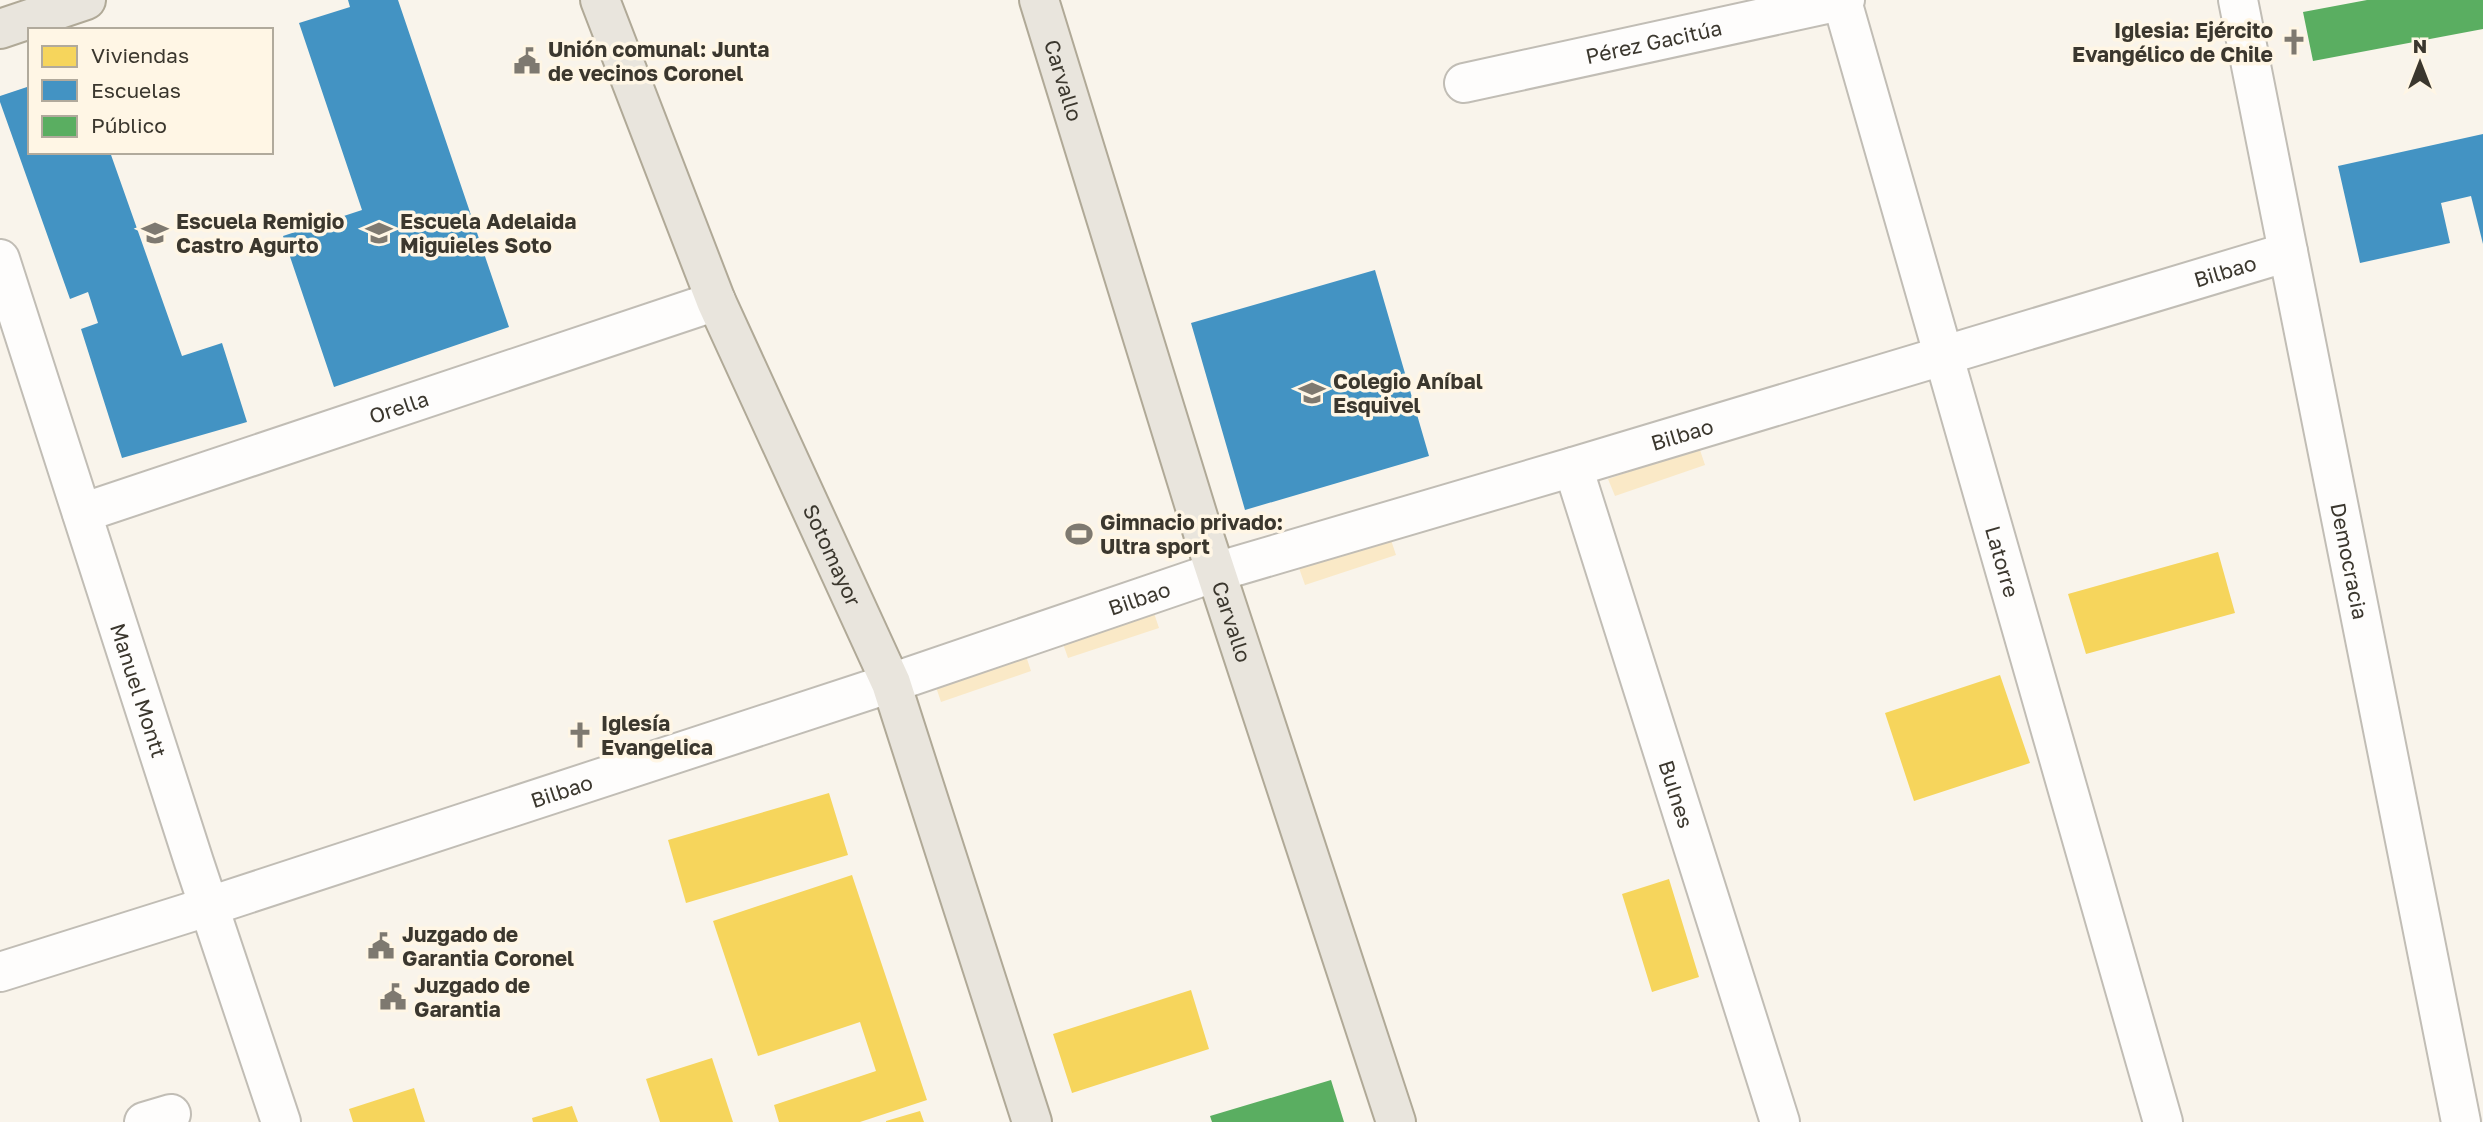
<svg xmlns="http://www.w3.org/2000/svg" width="2483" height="1122" font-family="'Golos Text',sans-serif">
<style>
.green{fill:#fae9c7}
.homes{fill:#f6d55c}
.schools{fill:#4393c3}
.public{fill:#5aae61}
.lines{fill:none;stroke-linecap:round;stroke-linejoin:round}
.minor-casing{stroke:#c1bdb5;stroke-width:42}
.major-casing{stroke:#b0a997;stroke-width:42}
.minor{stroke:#fefdfc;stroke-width:38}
.major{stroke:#e9e5dd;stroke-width:38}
.labels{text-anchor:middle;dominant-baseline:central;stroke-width:7;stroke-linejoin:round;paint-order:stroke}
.poi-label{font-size:21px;font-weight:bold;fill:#3b372e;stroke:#fff6e5;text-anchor:start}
.street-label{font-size:21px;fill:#3b372e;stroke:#fff6e5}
</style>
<rect width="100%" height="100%" fill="#f9f4eb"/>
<!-- green -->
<path class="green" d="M1699,447L1705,465L1615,496L1608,479Z
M1390,537L1396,555L1305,585L1299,568Z
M1153,610L1159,628L1068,658L1062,641Z
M1025,653L1031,671L941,702L935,684Z"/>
<!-- homes -->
<path class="homes" d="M2218,552L2235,613L2086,654L2068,594Z
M2000,675L2030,763L1914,801L1885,713Z
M829,793L848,855L686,903L668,840Z
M852,875L927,1100L860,1122H779L774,1105L876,1071L860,1022L758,1056L713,921Z
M1669,879L1699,977L1652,992L1622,894Z
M1191,990L1209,1049L1072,1093L1053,1034Z
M712,1058L733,1122H660L646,1079Z
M414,1088L425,1122H353L349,1109Z
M572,1106L578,1122H533L532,1118Z
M920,1111L924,1122H886V1121Z"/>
<!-- schools -->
<path class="schools" d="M348,0H398L509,327L334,387L283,236L362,210L299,23L350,7Z
M30,86V152H110L182,356L222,343L247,422L122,458L81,329L98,323L88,292L70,299L0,102V96Z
M2483,134V244L2471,196L2441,203L2450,243L2360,263L2338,166Z
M1375,270L1429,456L1245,510L1191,323Z"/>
<!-- public -->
<path class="public" d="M2367,0H2483V29L2313,61L2303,12Z
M1331,1080L1344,1122H1212L1210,1116Z"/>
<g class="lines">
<!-- minor casing -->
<g class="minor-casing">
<g id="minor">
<path id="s1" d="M2238,0L2461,1122"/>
<path id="s2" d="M1842,1L2163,1122"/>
<path id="s3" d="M1464,83L1845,0"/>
<path id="s4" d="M0,259L194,862L281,1122"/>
<path id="s5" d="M1573,467L1780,1122"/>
<path id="s6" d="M82,513L716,301"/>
<path id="s7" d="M0,972L210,906L891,683L1216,572L1573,467L2288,252"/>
<path d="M144,1122L171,1114"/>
</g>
</g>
<!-- major casing -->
<g class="major-casing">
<g id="major">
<path id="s8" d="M600,0L716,301L891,683L1032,1122"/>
<path id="s9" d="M1039,0L1203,533L1396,1122"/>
<path d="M0,29L86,0"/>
</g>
</g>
<!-- minor -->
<use href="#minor" class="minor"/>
<!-- major -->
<use href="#major" class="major"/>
</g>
<!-- icons -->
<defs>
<g id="church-bare" transform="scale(2.1)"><path d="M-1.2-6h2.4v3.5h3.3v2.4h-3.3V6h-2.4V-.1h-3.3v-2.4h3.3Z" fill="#7e7970" stroke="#fff6e5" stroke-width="2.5" paint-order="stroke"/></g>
<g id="civic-bare" transform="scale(2.1)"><path d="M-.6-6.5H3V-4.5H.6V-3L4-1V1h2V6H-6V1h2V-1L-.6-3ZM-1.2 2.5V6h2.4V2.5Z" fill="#7e7970" stroke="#fff6e5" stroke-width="2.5" paint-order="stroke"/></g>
<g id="school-bare" transform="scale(2.1)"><path d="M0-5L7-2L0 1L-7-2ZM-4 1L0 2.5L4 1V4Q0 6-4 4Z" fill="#7e7970" stroke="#fff6e5" stroke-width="2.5" paint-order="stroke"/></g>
<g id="stadium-bare" transform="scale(2.1)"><path d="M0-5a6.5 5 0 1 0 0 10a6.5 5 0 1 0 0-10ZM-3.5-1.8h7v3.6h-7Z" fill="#7e7970" stroke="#fff6e5" stroke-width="2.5" paint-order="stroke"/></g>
</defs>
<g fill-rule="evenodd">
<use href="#church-bare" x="2294" y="42"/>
<use href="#civic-bare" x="527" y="61"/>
<use href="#school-bare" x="155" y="233"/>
<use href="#school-bare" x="379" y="233"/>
<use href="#school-bare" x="1312" y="393"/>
<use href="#stadium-bare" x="1079" y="534"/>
<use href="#church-bare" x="580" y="735"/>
<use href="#civic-bare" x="381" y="946"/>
<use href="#civic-bare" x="393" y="997"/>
</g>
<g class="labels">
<!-- poi labels -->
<g class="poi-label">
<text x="2273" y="30" text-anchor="end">Iglesia: Ejército<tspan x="2273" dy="24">Evangélico de Chile</tspan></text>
<text x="548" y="49">Unión comunal: Junta<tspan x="548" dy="24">de vecinos Coronel</tspan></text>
<text x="176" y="221">Escuela Remigio<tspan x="176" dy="24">Castro Agurto</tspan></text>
<text x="400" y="221">Escuela Adelaida<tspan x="400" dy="24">Miguieles Soto</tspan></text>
<text x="1333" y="381">Colegio Aníbal<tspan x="1333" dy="24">Esquivel</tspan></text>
<text x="1100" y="522">Gimnacio privado:<tspan x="1100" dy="24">Ultra sport</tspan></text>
<text x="601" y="723">Iglesía<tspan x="601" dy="24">Evangelica</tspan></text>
<text x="402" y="934">Juzgado de<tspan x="402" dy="24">Garantia Coronel</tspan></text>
<text x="414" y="985">Juzgado de<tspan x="414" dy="24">Garantia</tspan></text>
</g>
<!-- street labels -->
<g class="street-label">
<text stroke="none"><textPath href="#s3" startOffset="194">Pérez Gacitúa</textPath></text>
<text stroke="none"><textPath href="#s9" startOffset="84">Carvallo</textPath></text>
<text stroke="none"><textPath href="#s7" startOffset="2333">Bilbao</textPath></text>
<text stroke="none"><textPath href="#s6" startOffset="334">Orella</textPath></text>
<text stroke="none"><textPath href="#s7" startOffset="1766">Bilbao</textPath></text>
<text stroke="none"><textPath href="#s8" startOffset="602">Sotomayor</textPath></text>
<text stroke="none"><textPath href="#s2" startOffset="583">Latorre</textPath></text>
<text stroke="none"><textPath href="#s1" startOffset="572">Democracia</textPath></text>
<text stroke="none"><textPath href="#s7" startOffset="1199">Bilbao</textPath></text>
<text stroke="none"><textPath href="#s9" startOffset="651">Carvallo</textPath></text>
<text stroke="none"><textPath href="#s4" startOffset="453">Manuel Montt</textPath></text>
<text stroke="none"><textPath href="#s7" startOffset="590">Bilbao</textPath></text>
<text stroke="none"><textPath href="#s5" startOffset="343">Bulnes</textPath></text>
</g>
</g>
<!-- legend -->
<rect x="28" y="28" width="245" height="126" fill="#fff6e5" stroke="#b1aa9c" stroke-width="2"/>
<rect x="42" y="46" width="35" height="21" fill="#f6d55c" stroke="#b1aa9c" stroke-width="2"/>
<text x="91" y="63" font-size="21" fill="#3b372e">Viviendas</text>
<rect x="42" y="80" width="35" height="21" fill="#4393c3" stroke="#b1aa9c" stroke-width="2"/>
<text x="91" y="98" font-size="21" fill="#3b372e">Escuelas</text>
<rect x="42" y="116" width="35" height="21" fill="#5aae61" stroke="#b1aa9c" stroke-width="2"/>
<text x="91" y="133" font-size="21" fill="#3b372e">Público</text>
<!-- north arrow -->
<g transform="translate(2420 63)" stroke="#fff6e5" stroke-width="5" paint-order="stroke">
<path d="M0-5L12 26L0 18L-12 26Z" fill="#3b372e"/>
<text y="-10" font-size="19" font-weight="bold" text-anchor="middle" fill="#3b372e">N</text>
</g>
</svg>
